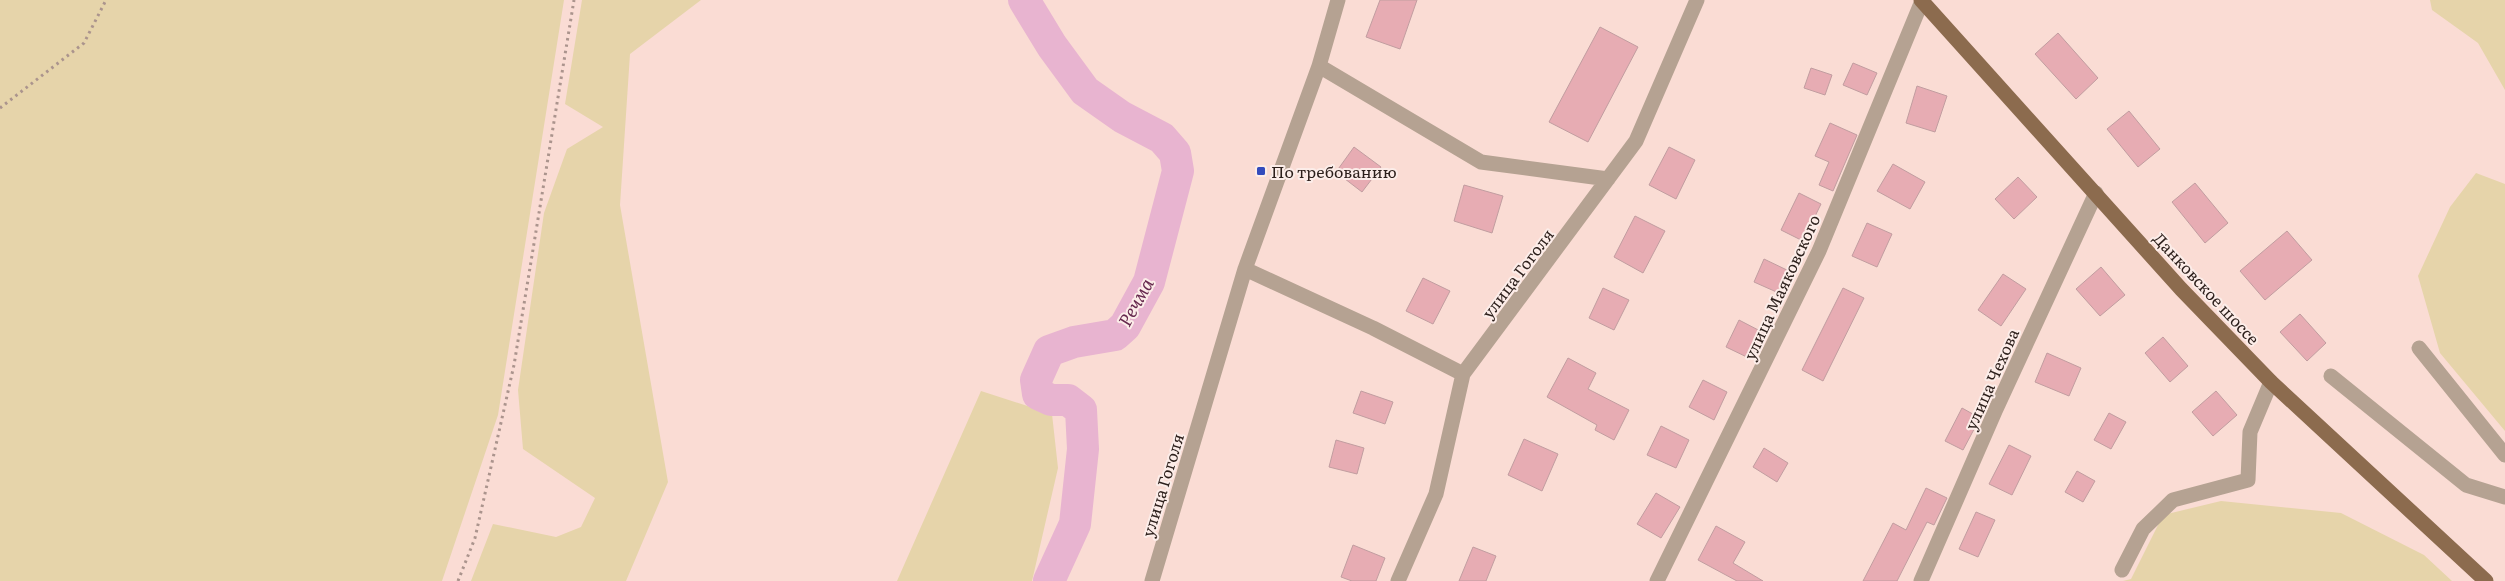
<svg xmlns="http://www.w3.org/2000/svg" width="2505" height="581" font-family="Literata,serif">
<style>
.green{fill:#e6d4aa}
.lines{fill:none;stroke-linecap:round;stroke-linejoin:round}
.river{stroke:#e8b4d0;stroke-width:32}
.building{fill:#e7acb3;stroke:#c19da0}
.path{stroke:#ab948d;stroke-width:3;stroke-dasharray:2.5 4;stroke-linecap:butt}
.minor{stroke:#b5a292;stroke-width:15}
.major{stroke:#8c6b4e;stroke-width:15}
.poi-dot{fill:#334bbc;stroke:#fcede9;stroke-width:2}
.labels{text-anchor:middle;dominant-baseline:central;stroke-width:4;stroke-linejoin:round;paint-order:stroke}
.poi-label{font-size:16px;fill:#2c1f1b;stroke:#fcede9;text-anchor:start}
.street-label{font-size:16px;fill:#2c1f1b;stroke:#fcede9}
.water-label{font-size:18px;font-style:italic;fill:#672a4f;stroke:#fcede9}
</style>
<rect width="100%" height="100%" fill="#fadcd4"/>
<!-- green -->
<path class="green" d="M0,0H564L498,415L442,581H0Z
M582,0H701L630,54L620,205L668,482L626,581H471L493,524L556,537L581,527L595,498L523,449L518,390L544,213L567,149L603,127L565,104Z
M2430,0H2505V90L2478,43L2432,10Z
M2476,173L2505,184V431L2440,353L2418,276L2450,207Z
M981,391L1052,414L1058,468L1032,581H897Z
M2221,501L2341,513L2424,555L2452,581H2123L2131,579L2163,515Z"/>
<g class="lines">
<!-- river -->
<path class="river" d="M1024,0L1052,46L1085,91L1122,117L1162,138L1175,153L1178,171L1149,282L1125,326L1115,335L1074,342L1049,351L1036,380L1038,394L1051,400H1068L1081,410L1083,449L1075,524L1049,581"/>
</g>
<!-- building -->
<path class="building" d="M1380,0H1417L1400,49L1366,37Z
M1600,27L1638,47L1588,142L1549,122Z
M2058,33L2098,78L2076,99L2035,54Z
M1853,63L1877,73L1867,95L1843,85Z
M1811,68L1832,75L1825,95L1804,88Z
M1917,86L1947,96L1935,132L1906,123Z
M2129,111L2160,149L2138,167L2107,129Z
M1830,123L1857,135L1833,191L1819,185L1829,162L1815,156Z
M1354,147L1381,167L1362,192L1336,172Z
M1669,147L1695,160L1676,199L1649,185Z
M1893,164L1925,182L1910,209L1877,191Z
M2018,177L2037,197L2014,219L1995,199Z
M2195,183L2228,223L2205,243L2172,202Z
M1464,185L1503,196L1492,233L1454,221Z
M1799,193L1821,204L1803,241L1781,230Z
M1635,216L1665,231L1643,273L1614,257Z
M1867,223L1892,234L1877,267L1852,256Z
M2287,231L2312,260L2265,300L2240,271Z
M1764,259L1791,272L1781,294L1754,282Z
M2101,267L2125,295L2100,316L2076,289Z
M2003,274L2026,289L2001,326L1978,310Z
M1423,278L1450,291L1433,324L1406,311Z
M1603,288L1629,300L1614,330L1589,318Z
M1843,288L1864,298L1823,381L1802,370Z
M2300,314L2326,343L2307,361L2280,332Z
M1739,320L1764,333L1751,359L1726,347Z
M2163,337L2188,366L2170,382L2145,353Z
M2047,353L2081,368L2069,396L2035,382Z
M1568,358L1596,373L1588,389L1629,410L1614,440L1595,430L1597,425L1547,397Z
M1703,380L1727,392L1714,420L1689,407Z
M1361,391L1393,402L1385,424L1353,413Z
M2216,391L2237,415L2213,436L2192,412Z
M1962,408L1980,418L1963,450L1945,441Z
M2109,413L2126,422L2111,449L2094,440Z
M1661,426L1689,440L1676,468L1647,455Z
M1524,439L1558,454L1542,491L1508,475Z
M1336,440L1364,448L1357,474L1329,467Z
M2009,445L2031,456L2012,495L1989,484Z
M1764,448L1788,463L1777,482L1753,467Z
M2077,471L2095,481L2083,502L2065,492Z
M1926,488L1947,498L1934,525L1927,522L1897,581H1863L1893,523L1906,530Z
M1656,493L1680,507L1661,538L1637,524Z
M1976,512L1995,520L1978,557L1959,549Z
M1716,526L1745,542L1733,563L1763,581H1737L1698,560Z
M1353,545L1385,558L1376,581H1352L1341,577Z
M1473,547L1496,556L1486,581H1459Z"/>
<g class="lines">
<!-- path -->
<path class="path" d="M0,108L84,43L106,0
M458,581L475,538L514,365L574,0"/>
<!-- minor -->
<path class="minor" d="M1319,66L1481,162L1608,179
M1245,269L1373,328L1463,374
M2419,348L2505,455
M2331,376L2466,485L2505,497
M2122,570L2143,529L2173,500L2248,480L2250,432L2271,382
M1152,581L1245,269L1319,66L1338,0
M1398,581L1436,494L1463,374L1636,141L1697,0
M1657,581L1819,251L1922,1
M1921,581L1996,409L2096,193"/>
<!-- major -->
<path class="major" d="M1921,0L2181,289L2271,382L2486,581"/>
</g>
<!-- markers -->
<rect class="poi-dot" x="1256" y="166" width="10" height="10" rx="2.5"/>
<g class="labels">
<!-- poi labels -->
<g class="poi-label">
<text x="1271" y="171">По требованию</text>
</g>
<!-- street labels -->
<g class="street-label">
<text transform="translate(1517 273) rotate(-53)">улица Гоголя</text>
<text transform="translate(1781 287) rotate(-65)">улица Маяковского</text>
<text transform="translate(2207 288) rotate(47)">Данковское шоссе</text>
<text transform="translate(1991 379) rotate(-66)">улица Чехова</text>
<text transform="translate(1162 485) rotate(-73)">улица Гоголя</text>
</g>
<!-- water labels -->
<g class="water-label">
<text transform="translate(1135 302) rotate(-61)">Речма</text>
</g>
</g>
</svg>
